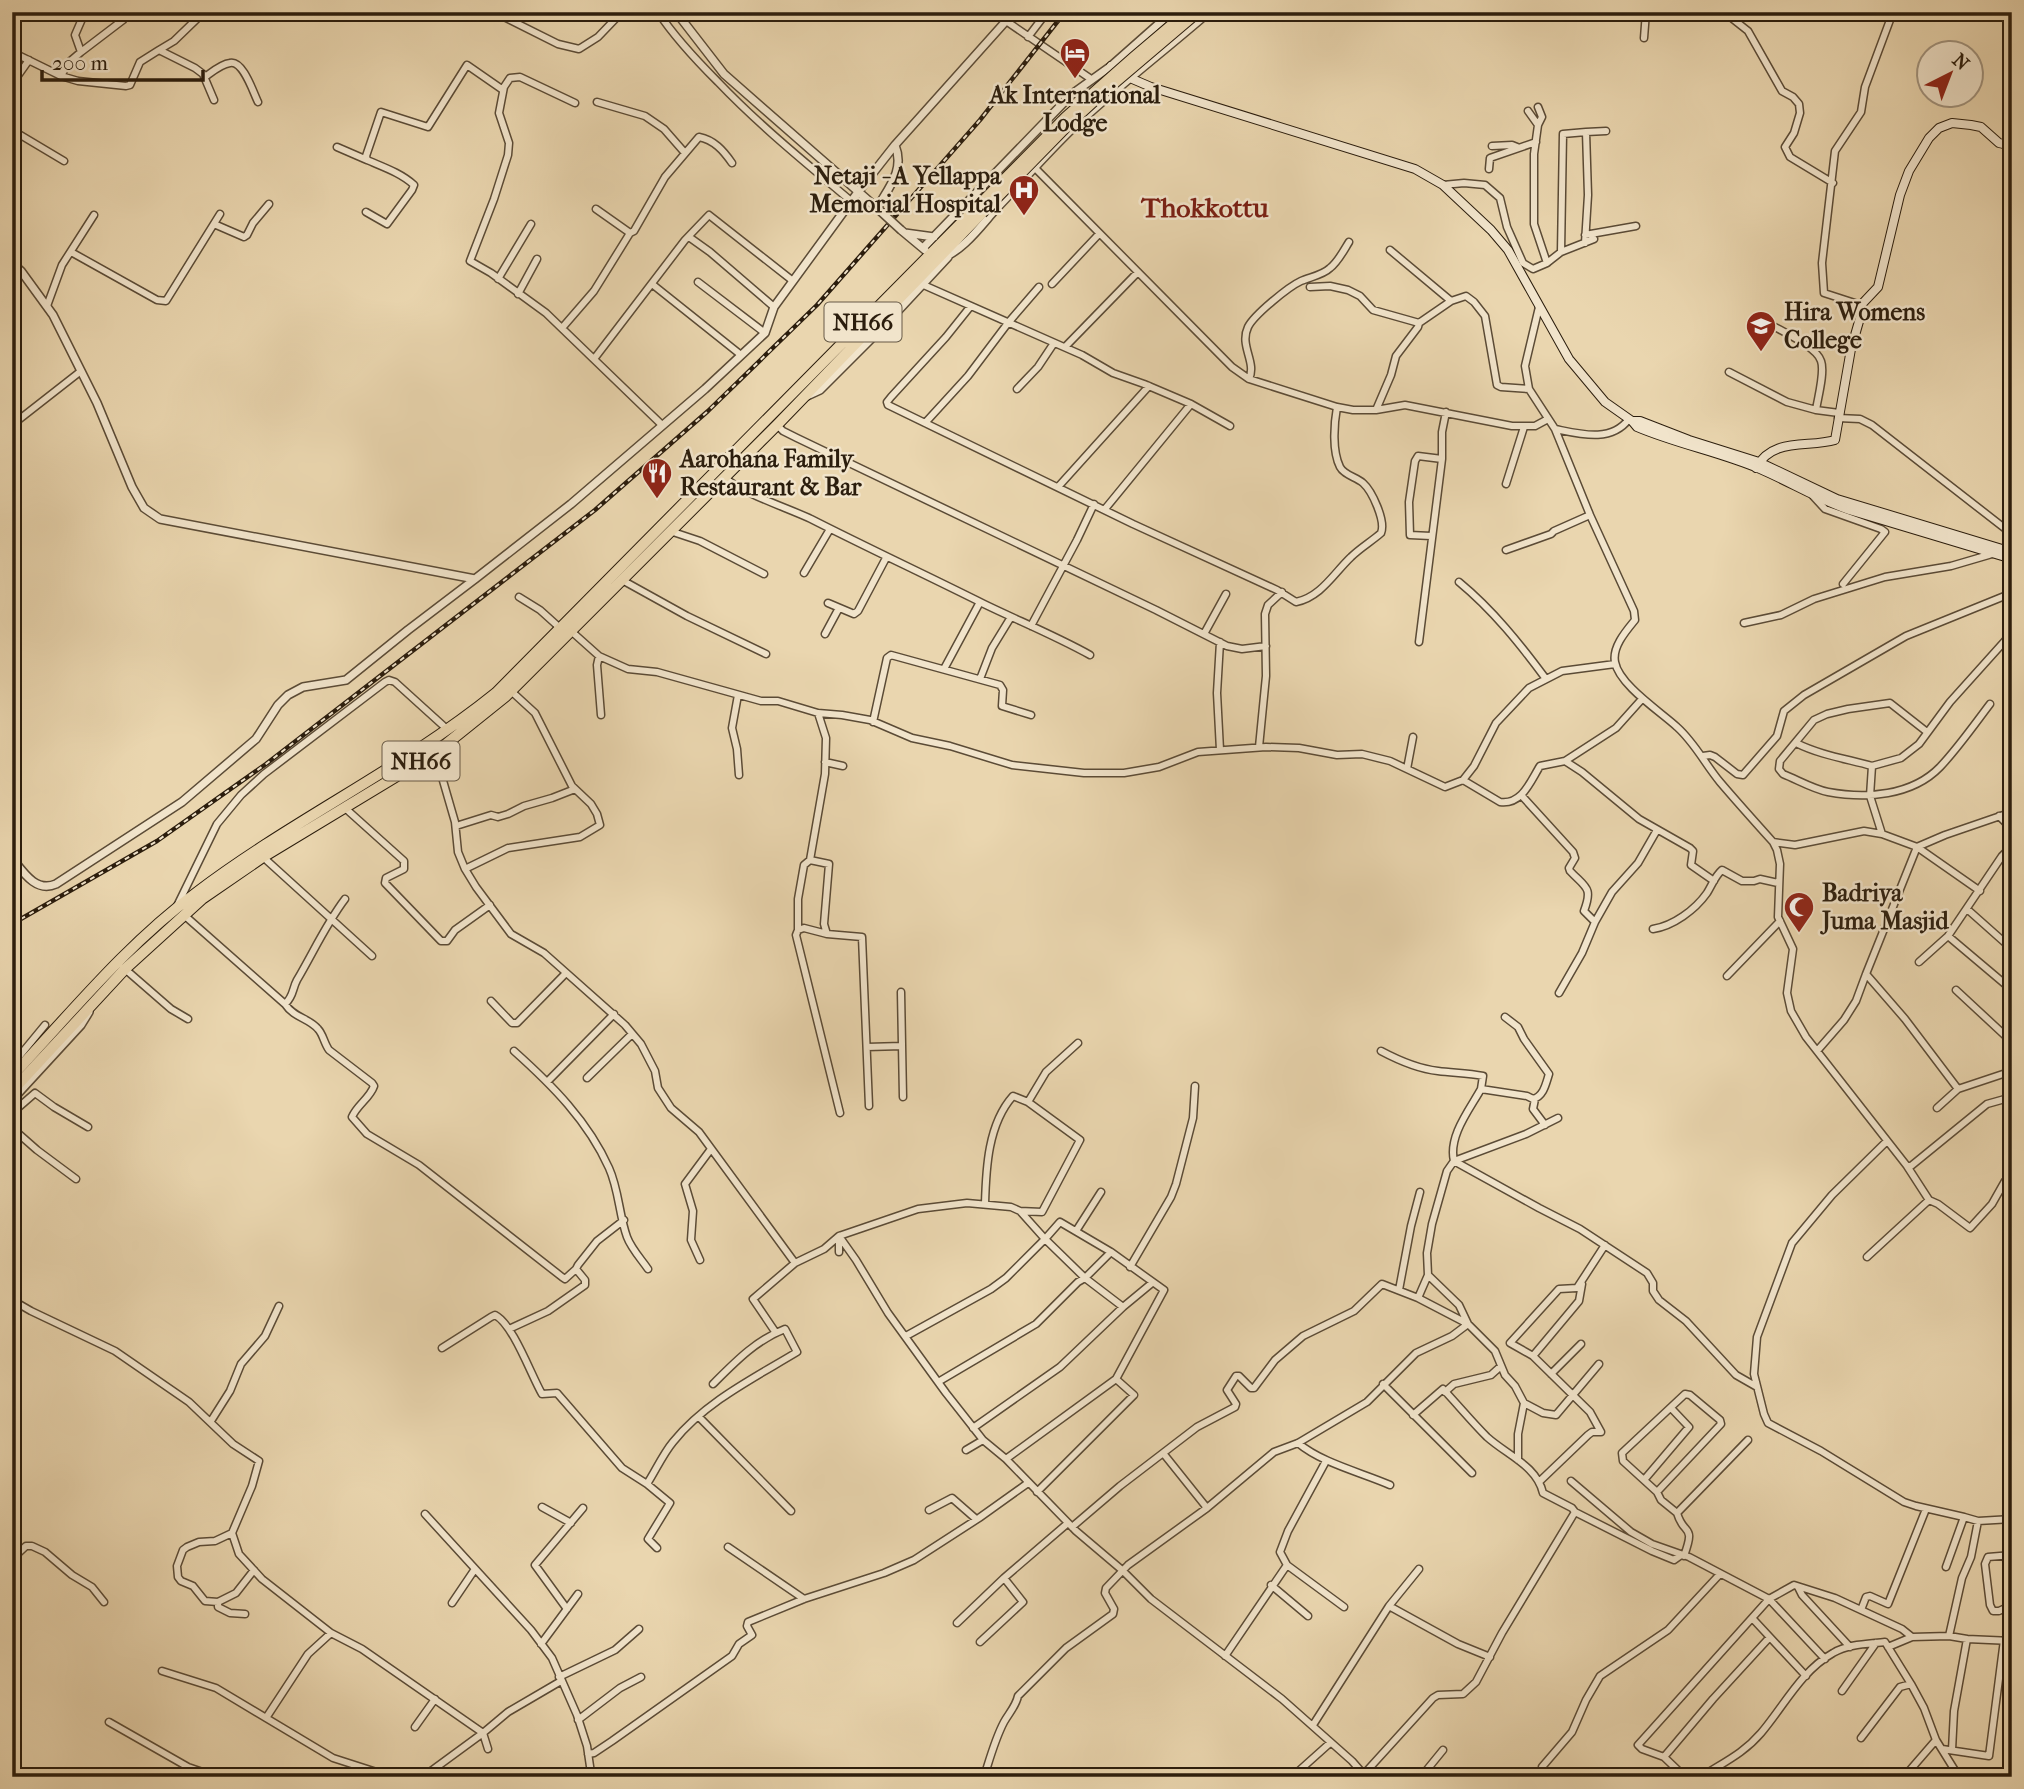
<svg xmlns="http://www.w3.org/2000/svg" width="2024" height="1789" font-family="'IM FELL French Canon',serif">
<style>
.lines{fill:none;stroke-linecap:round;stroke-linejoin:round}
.minor-casing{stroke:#5b4b36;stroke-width:9}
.tertiary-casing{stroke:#5b4b36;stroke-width:10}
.secondary-casing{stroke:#2b1d0d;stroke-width:10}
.trunk-casing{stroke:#2b1d0d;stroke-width:12}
.minor{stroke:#f1e4cb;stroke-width:6}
.tertiary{stroke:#f1e4cb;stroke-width:7}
.secondary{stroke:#f1e4cb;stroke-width:8}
.trunk{stroke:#ead6af;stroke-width:10}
.rail-casing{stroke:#2b1d0d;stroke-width:4.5}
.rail{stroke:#f1e4cb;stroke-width:2;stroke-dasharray:5;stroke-linecap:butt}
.tertiary-bridge-casing{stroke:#5b4b36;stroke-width:10;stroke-linecap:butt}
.trunk-bridge-casing{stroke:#2b1d0d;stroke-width:12;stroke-linecap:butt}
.tertiary-bridge{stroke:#f1e4cb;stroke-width:7}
.trunk-bridge{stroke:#ead6af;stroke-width:10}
.labels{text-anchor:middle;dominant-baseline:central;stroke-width:5;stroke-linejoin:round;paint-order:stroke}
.shield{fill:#f1e4cb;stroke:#665946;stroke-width:2}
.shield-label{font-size:23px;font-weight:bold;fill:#2b1d0d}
.poi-label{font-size:24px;font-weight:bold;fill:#2b1d0d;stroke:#f1e4cb;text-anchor:start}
.quarter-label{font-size:28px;font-weight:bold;fill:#7a1f14;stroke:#f1e4cb}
</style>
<rect width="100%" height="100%" fill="#ead6af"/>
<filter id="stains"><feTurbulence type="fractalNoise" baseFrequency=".00286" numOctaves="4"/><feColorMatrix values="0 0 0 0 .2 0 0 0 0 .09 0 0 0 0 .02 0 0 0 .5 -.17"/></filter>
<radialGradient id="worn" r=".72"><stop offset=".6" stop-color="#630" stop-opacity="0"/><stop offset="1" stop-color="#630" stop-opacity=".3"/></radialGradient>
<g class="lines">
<!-- minor casing -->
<g class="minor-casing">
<path id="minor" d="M658,12C675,38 696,60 718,82C759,125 806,163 851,201
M1013,12L1006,21L1091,79
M1724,12L1748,31L1782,91L1793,97L1799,104L1800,113L1794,133L1785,147L1790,157L1833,183
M12,13L13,12
M498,14L558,44L579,49L598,37L622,12
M1028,37L1047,12
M1644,38L1646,12
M159,50L174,41L204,12
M12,52L61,76L78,81L126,86L130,85L140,62L159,50L195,68L203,74L214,100
M81,52L123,20L128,12
M61,76L68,63L81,52L75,35L85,12
M205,77C212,72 221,64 230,63C243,60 253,92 258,102
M12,84L29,60
M597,102L645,116L664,129L685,153
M575,103L520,77L510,78L504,87L499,113L509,143L508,155L494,199L470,261L491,273L546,313L662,425
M1528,111L1538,125
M12,130L64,161
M1586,132L1606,131
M1492,146L1512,145L1517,147
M337,147L367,160
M1035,168L1232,367L1249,379L1337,407L1353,410H1376L1405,405L1512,426H1535L1548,419
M1489,169L1490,158L1536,142
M1443,185L1464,183L1485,185L1500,198L1507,227L1523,263L1533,269L1547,263L1534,224V154L1538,125L1542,117L1538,107
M596,209L630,233
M366,212L387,224L412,190L414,185C401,173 383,167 367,160L366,156L381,112L428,127L467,65L503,90
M214,224L244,237L247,235L253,223L269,204
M1585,235L1636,226
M689,237L710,252L774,307
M71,252L157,300L166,301L220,214
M1561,252L1563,134L1586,132L1588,195L1585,243
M1547,263L1561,252L1594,239
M498,279L531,224
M698,282L765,333
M919,283L1082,355L1113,373L1144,384L1191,404L1230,426
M652,284L741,355
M1052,284L1099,234
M1310,287L1330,286L1348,290L1360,296L1373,310L1419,323
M518,294L537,259
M1451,301L1466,296L1474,302L1485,316L1497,385L1501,387L1529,389
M1861,305L1824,293L1822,263L1835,151L1861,112L1865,87L1890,20L1895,12
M47,306L62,265L94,215
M970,307L946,337L891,397L887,402L888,405L1133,524L1277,590L1296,602C1321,597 1334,573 1351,557C1360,548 1372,541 1381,533C1386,521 1372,491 1363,483C1356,477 1344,475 1340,467C1332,451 1334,424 1337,407
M1539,307L1525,366L1529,389L1555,429L1590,515L1634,611L1635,620C1626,631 1612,647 1615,662C1619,685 1661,712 1677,727C1695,743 1705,764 1720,782C1737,802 1755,822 1773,842L1795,845L1864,831L1882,834L1917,847L1945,835L2012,812
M1768,323C1781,331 1817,347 1821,361C1825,372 1818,397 1816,410L1839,413
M562,328L594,291L630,233L634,231L665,177L699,137C714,140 723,150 732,163
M1065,347L1138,272
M594,359L685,240L709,215L793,281
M1729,372L1787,402L1816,410
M1249,379C1257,362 1239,346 1248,327C1254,315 1288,287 1301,281C1310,277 1323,275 1330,268C1338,262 1344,250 1349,242
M1017,389L1038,367L1054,343
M1376,410L1391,375L1396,356L1418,327L1419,323L1451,301L1390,250
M1838,418L1860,419L1872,425L2012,534
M925,423L968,376L1008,323L1039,287
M12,425L81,371
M777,425L783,431L797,438L1156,610L1227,646L1242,649L1266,646
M1555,429C1580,434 1611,443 1629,419
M724,477C741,493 788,508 811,519C868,548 926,575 984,604C1019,621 1056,636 1090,655
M1506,484L1524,427
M1058,487L1149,386
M1813,496L1825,509L1881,529L1885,532L1843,584
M1105,509L1191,404
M670,531L700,541L764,574
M1431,536L1410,535L1409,502L1415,461L1418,456L1442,459
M1506,550L1551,534L1554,531L1590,515
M804,573L830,529
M622,580L687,616L766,654
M1459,582C1493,610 1520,644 1546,679
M519,597L540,610L560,628
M828,603L854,614L858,611L886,558
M1744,623L1781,615L1814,599L1885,577L1951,566L1992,554
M1031,626L1077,540L1094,504
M571,631L599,656L628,669L657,672L761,701H778L818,713L842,715L870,720L912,738L950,746L1012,765L1084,773H1124L1159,767L1198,752L1266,747L1299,748L1337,755L1362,754L1390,761L1445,787L1463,780L1474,766L1496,723L1529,688L1562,671L1615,664
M825,634L839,608
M1204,634L1226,594
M1419,642L1442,459V432L1446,412
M599,656L597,665L601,715
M944,669L980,602
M980,679L992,648L1011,617
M738,695L732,728L737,749L739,775
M818,713L826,738L825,774L810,860L829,864L824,924L827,934L862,937L869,1106
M873,722L887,658L891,655L1000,685L1003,690L1002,706L1031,715
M1927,732L1890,703L1848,709L1827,714L1814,720L1780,761L1779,769L1783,774C1798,780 1813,789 1828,792C1866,799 1912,796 1940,767C1958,748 1974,725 1990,704
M1796,743C1820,755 1847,759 1872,766
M1259,747L1266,676L1265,614L1268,605L1282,592
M1220,750L1217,693L1220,642
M435,753L455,822L458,852L465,869L476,887L511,934L544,953L625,1025L641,1044L655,1071L658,1088L671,1108L699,1132L795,1263L824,1249L839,1236L856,1260L888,1313L946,1393L983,1440L1006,1459L1076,1531L1122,1570L1151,1599L1282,1699L1352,1761L1366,1777
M1703,756L1710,755L1715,757L1737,774L1743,775L1777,736L1784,711L1804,695L1906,636L2012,593
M1565,761L1582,772L1639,819L1690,848L1693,851L1691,865L1714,881
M825,762L843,766
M1407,769L1413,737
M1463,780L1500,802C1522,805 1530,782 1540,766L1565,761L1616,728L1642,699
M1522,796L1573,852L1575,858L1569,868L1570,871C1586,888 1593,887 1584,911L1595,922L1582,953L1559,993
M345,808L404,861V869L386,878L385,883L441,941H447L455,930L490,905
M1999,816L2012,829
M456,826L491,815L498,817L508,814L524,806L552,798L575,789
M1882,834L1870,796L1872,766L1901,758L1919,744L1950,702L2012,633
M1773,842L1777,850L1780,864L1778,917L1793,949L1787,993L1791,1011L1806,1037L1907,1166H1911L1987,1104L2012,1097
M263,857L372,956
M465,869L508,848L580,837L600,825L597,814L591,804L572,786L535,713L511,691
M177,906L217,824L241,795L264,774L385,682L389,680L395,682L448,730
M1967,909L2012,949
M184,915L285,1004C294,1018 309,1018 318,1029C323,1034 324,1043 329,1050L372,1083L374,1086C370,1098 357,1105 352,1117L367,1134L419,1165L562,1277L565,1279L576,1269
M1595,922L1612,892L1638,863L1657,830
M1653,929C1673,926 1695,910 1707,893C1712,885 1715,876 1722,870L1742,881H1754L1760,879L1778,883
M798,930V899L804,865L810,860
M827,934L804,928L798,930L796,935L840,1113
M1948,936L2012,990
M1919,962L1948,936L2002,856L2012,846
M125,969L171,1009L188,1019
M1727,976L1780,921
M1956,990L2012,1042
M901,992L903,1097
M491,1001L512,1023H517L566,973
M285,1004C294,996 292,989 297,980C313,953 326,924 345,899
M867,1047L902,1046
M514,1051C552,1085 588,1121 609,1168C619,1190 619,1215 627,1237C631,1248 641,1259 648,1269
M1381,1051C1398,1060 1419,1069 1438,1071C1453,1073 1468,1073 1483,1076L1481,1089L1527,1096L1533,1099C1544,1096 1546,1083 1549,1074L1524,1039L1518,1027L1505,1017
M1817,1051L1844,1020L1856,1001L1866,974
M12,1065L45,1025
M587,1078L632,1034
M547,1082L614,1014
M1481,1089C1470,1109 1448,1136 1454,1161L1539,1208L1580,1229L1647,1273L1653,1283V1291L1659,1300L1686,1321L1736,1375L1757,1387
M1958,1089L1905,1019L1866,974L1917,847L1980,891
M1535,1099L1533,1109L1545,1125
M1028,1102L1046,1072L1078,1043
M1937,1108L1958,1089L2012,1071
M12,1113L35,1093L54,1107L88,1127
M12,1128L37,1150L76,1179
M1887,1141L1832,1195L1792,1243L1757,1337L1754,1374L1764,1414L1768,1423L1821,1451L1904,1502L1916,1506L1964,1517L1946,1567
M1907,1166L1929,1200
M985,1204C986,1168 988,1124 1013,1096L1028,1102L1080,1140L1042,1212L1020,1211
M1076,1231L1101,1192
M839,1252V1236L918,1209L967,1203L1011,1207L1020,1211L1045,1239L1060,1222L1111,1252L1164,1290L1116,1379L1134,1395L1037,1492
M1867,1257L1929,1200L1938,1204L1970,1228L1992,1204L2005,1181
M700,1260L691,1240L693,1211L685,1184L711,1149
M1130,1267L1171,1197L1176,1184L1193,1118L1195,1086
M1399,1290L1411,1226L1420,1192
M1418,1298L1428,1275L1427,1253L1432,1224L1447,1171L1454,1161L1526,1134L1558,1118
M12,1300L31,1311L115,1351L189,1402L233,1444L259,1461L252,1486L232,1533L239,1554L262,1579L331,1633L362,1649L483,1733L423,1777
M509,1329L548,1311L585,1285V1280L576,1269L578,1265L597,1241L624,1220
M776,1333L753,1299L795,1263
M906,1336L991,1289L1006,1278L1045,1239L1085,1278L1111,1252
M442,1348L491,1317L495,1315C513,1324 531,1375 542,1394L557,1393L622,1468L647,1484L670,1503L648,1539L657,1548
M1533,1356L1579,1301L1582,1284
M1551,1374L1581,1344
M938,1382L1036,1324L1078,1282L1085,1278L1123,1307L1152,1283
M1383,1384L1472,1473
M1445,1392L1454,1384L1491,1375L1501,1366
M1413,1415L1443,1389C1458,1405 1472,1422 1487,1437C1507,1455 1537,1466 1543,1493L1572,1508L1575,1512L1652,1551L1674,1560L1681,1555
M699,1417L791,1511
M211,1421L230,1391L241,1364L265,1336L279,1306
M973,1428L1060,1367L1123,1307
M1298,1443C1322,1463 1360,1472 1390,1485
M966,1450L983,1440
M1163,1453L1207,1508
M1006,1459L1116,1379
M1518,1460V1434L1524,1403
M1326,1461L1288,1531L1280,1552L1287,1565L1344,1607
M1644,1480L1689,1427L1671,1408
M1540,1481L1588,1435L1592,1432H1601L1590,1412L1533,1356L1510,1343L1559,1289L1577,1288L1605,1245
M1571,1481L1631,1532L1652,1544L1689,1557L1769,1599L1825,1659
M647,1484C656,1470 663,1454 673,1442C705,1402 754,1378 797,1352L785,1329C756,1340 735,1362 713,1384
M1657,1492L1721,1424L1720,1420L1690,1395L1685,1394L1622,1453L1623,1461L1657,1492L1661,1500L1677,1513
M542,1507L571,1523
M929,1510L952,1498L976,1519
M425,1514L531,1630L552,1658L577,1715L587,1746L591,1773L596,1777
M1964,1517L1978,1521L2012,1519
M1072,1527L1120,1486L1197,1427L1235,1407L1236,1404L1227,1390L1236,1376H1239L1251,1388H1254L1275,1360L1303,1336L1354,1311L1382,1284L1418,1298L1468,1324L1495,1351L1505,1375L1515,1386L1524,1403L1543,1413L1556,1415L1599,1364
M728,1547L804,1599
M2012,1555L1988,1557L1985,1564L1990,1605L1993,1611H1999L2012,1605
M1684,1556C1696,1523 1684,1537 1677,1513L1748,1440
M2006,1556L2008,1580
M12,1559L26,1546H32L45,1552L72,1575L92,1587L104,1602
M1271,1585L1308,1616
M1798,1587L1802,1595L1850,1647
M218,1602L205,1601L193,1586L181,1581L178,1577L177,1566L183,1550L187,1547L199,1542L215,1541L232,1533
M452,1603L475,1569
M1389,1606L1458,1644L1490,1657
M567,1609L535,1565L583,1508
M1861,1610L1866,1597L1870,1596L1888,1604L1926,1509
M245,1614L230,1613L218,1607V1602L236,1593L254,1570
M1753,1619L1806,1676
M957,1623L1004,1578
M1949,1636L1962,1578L1971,1557L1978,1521
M980,1642L1023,1602L1004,1578L1068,1523
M541,1644L578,1594
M1888,1647L1912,1637L1949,1636L1967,1639L2012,1641
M1225,1656L1287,1565
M162,1671L216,1688L333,1758L392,1777
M559,1677L615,1650L639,1629
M1842,1691L1876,1643
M266,1718L308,1654L331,1633
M578,1720L620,1688L641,1677
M109,1722L188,1767L217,1777
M1313,1725L1389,1606L1419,1569
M415,1727L435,1699
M1861,1738L1900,1687L1911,1684
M488,1749L483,1733L508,1712L561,1681
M1942,1749L1989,1756L2004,1640
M1952,1750L1954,1711L1967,1639
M588,1754L594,1753L612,1741L732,1656L739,1644L752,1635L747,1626L748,1622L804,1599L884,1573L914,1560L979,1518L1028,1483
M1664,1757L1713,1699L1769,1638
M12,1768L29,1777
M1364,1774L1433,1698L1438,1695L1463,1694L1476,1682L1502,1633L1575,1512
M984,1777C990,1758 995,1739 1004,1722C1009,1713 1016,1706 1018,1696L1066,1648L1113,1614L1114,1609L1105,1593L1106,1588L1128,1565L1207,1508L1274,1452L1298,1443L1367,1402L1416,1353L1452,1336L1468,1324L1459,1305L1428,1275
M1292,1777L1330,1743
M1421,1777L1443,1750
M1543,1777L1542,1767L1572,1732L1586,1700L1600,1676L1668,1630L1720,1574
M1685,1777L1664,1757L1642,1749L1638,1745L1769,1599L1794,1585L1835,1598L1902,1629L1912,1637
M1701,1777C1724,1762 1743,1754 1761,1733C1784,1706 1801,1671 1833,1653C1848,1644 1867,1644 1885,1642L1911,1684L1924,1708L1936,1740L1959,1777
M1904,1777L1936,1740"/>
</g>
<!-- tertiary casing -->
<g class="tertiary-casing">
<path id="tertiary" d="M676,12L724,74L877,208C889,187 905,170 895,145L1006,21L998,12
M901,230L925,250
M905,233L934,237
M923,248L1072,94L1111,66L1172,12
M939,259C961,253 980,227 995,210C1021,183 1046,154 1073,128C1117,87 1164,51 1209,12
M12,263L21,271L53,315L97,403L132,487L144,508L160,519L475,579L571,504L705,389L765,333L774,307L858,192L895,145
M807,396L820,390L880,330L948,257
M12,858C23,872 36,893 56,884L182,802L256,739L278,705L288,695L303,687L346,680L408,630L475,579
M12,1100L81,1025L89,1012"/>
</g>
<!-- secondary casing -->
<g class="secondary-casing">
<path id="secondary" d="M1111,66L1130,78L1151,87L1415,169L1443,185L1491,230L1508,250L1569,359L1605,402L1632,421L1637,427C1677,444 1720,452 1760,469C1790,482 1818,499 1849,510L2012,559
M1632,421H1640L1689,440L1759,462L1837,499L2012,552
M1756,468C1772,437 1808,448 1835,440L1851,349L1862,311L1861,305L1878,287L1900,195L1909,171L1929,138L1939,128L1952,123L1971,125L1981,127L1999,143L2012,146"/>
</g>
<!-- trunk casing -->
<g class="trunk-casing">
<path id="trunk" d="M12,1076C71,1013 127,944 196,893C292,820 402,769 496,693L977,207
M12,1091L125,969L202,899L263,857L435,753L506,696L777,425L982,213"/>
</g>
<!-- minor -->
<use href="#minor" class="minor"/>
<!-- tertiary -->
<use href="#tertiary" class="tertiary"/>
<!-- secondary -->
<use href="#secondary" class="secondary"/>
<!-- trunk -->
<use href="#trunk" class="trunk"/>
<!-- rail casing -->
<g class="rail-casing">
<path id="rail" d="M12,924L157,841L266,764L595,510L708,411L817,305L980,120L1065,12"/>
</g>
<!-- rail -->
<use href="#rail" class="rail"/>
<!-- tertiary-bridge casing -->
<g class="tertiary-bridge-casing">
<path id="tertiary-bridge" d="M877,208L901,230"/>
</g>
<!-- trunk-bridge casing -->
<g class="trunk-bridge-casing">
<path id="trunk-bridge" d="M977,207L1066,117L1134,57L1187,12
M982,213L1071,122L1105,91L1198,12"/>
</g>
<!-- tertiary-bridge -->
<use href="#tertiary-bridge" class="tertiary-bridge"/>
<!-- trunk-bridge -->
<use href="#trunk-bridge" class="trunk-bridge"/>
</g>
<!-- icons -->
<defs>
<g id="hotel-pin" transform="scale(1.575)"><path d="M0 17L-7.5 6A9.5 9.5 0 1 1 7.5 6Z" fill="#8f2418" stroke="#f1e4cb"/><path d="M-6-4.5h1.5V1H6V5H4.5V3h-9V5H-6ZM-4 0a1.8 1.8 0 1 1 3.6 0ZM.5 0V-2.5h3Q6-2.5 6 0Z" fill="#fff"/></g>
<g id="hospital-pin" transform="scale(1.575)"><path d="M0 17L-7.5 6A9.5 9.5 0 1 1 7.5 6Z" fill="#8f2418" stroke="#f1e4cb"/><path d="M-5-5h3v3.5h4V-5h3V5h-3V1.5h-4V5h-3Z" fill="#fff"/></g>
<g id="university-pin" transform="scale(1.575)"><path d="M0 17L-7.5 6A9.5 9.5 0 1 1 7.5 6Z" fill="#8f2418" stroke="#f1e4cb"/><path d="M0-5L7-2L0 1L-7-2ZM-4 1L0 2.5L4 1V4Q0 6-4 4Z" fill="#fff"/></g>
<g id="restaurant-pin" transform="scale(1.575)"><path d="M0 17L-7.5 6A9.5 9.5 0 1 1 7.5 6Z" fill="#8f2418" stroke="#f1e4cb"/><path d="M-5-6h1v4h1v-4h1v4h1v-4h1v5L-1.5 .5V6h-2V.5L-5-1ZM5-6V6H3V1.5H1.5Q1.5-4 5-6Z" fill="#fff"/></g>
<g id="mosque-pin" transform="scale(1.575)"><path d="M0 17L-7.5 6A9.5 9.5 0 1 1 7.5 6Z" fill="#8f2418" stroke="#f1e4cb"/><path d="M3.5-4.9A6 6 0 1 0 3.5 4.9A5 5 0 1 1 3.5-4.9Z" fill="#fff"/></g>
</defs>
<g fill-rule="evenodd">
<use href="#hotel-pin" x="1075" y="53"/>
<use href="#hospital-pin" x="1024" y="190"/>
<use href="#university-pin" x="1761" y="326"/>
<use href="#restaurant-pin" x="657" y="473"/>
<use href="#mosque-pin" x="1799" y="907"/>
</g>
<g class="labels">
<!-- shield labels -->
<g class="shield">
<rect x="824.5" y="302.5" width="77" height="39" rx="5"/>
<rect x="382.5" y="741.5" width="77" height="39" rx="5"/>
</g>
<g class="shield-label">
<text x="863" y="322">NH66</text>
<text x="421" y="761">NH66</text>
</g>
<!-- poi labels -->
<g class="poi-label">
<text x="1075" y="95" text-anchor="middle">Ak International<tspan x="1075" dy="28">Lodge</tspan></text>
<text x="1001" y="176" text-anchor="end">Netaji - A Yellappa<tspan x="1001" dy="28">Memorial Hospital</tspan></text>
<text x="1784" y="312">Hira Womens<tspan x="1784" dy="28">College</tspan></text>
<text x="680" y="459">Aarohana Family<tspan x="680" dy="28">Restaurant &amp; Bar</tspan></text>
<text x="1822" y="893">Badriya<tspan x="1822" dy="28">Juma Masjid</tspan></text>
</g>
<!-- quarter labels -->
<g class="quarter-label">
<text x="1205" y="207">Thokkottu</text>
</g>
</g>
<!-- margin -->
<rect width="2024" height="1789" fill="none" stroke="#ead6af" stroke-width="42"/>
<rect x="14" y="14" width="1996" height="1761" fill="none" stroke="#2b1d0d" stroke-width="3.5"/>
<rect x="21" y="21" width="1982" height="1747" fill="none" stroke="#2b1d0d" stroke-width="2"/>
<!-- north arrow -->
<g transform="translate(1950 74) rotate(42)"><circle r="33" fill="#f1e4cb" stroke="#a2947f" stroke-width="2"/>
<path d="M0-5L12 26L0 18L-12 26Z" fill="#8f2418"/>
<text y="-10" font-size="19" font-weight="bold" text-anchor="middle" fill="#2b1d0d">N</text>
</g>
<!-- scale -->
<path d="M42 70v10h161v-10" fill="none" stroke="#2b1d0d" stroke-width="3.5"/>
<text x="52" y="70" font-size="21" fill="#2b1d0d" stroke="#f1e4cb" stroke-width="5" paint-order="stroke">200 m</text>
<rect width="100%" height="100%" filter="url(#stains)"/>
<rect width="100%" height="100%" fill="url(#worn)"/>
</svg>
